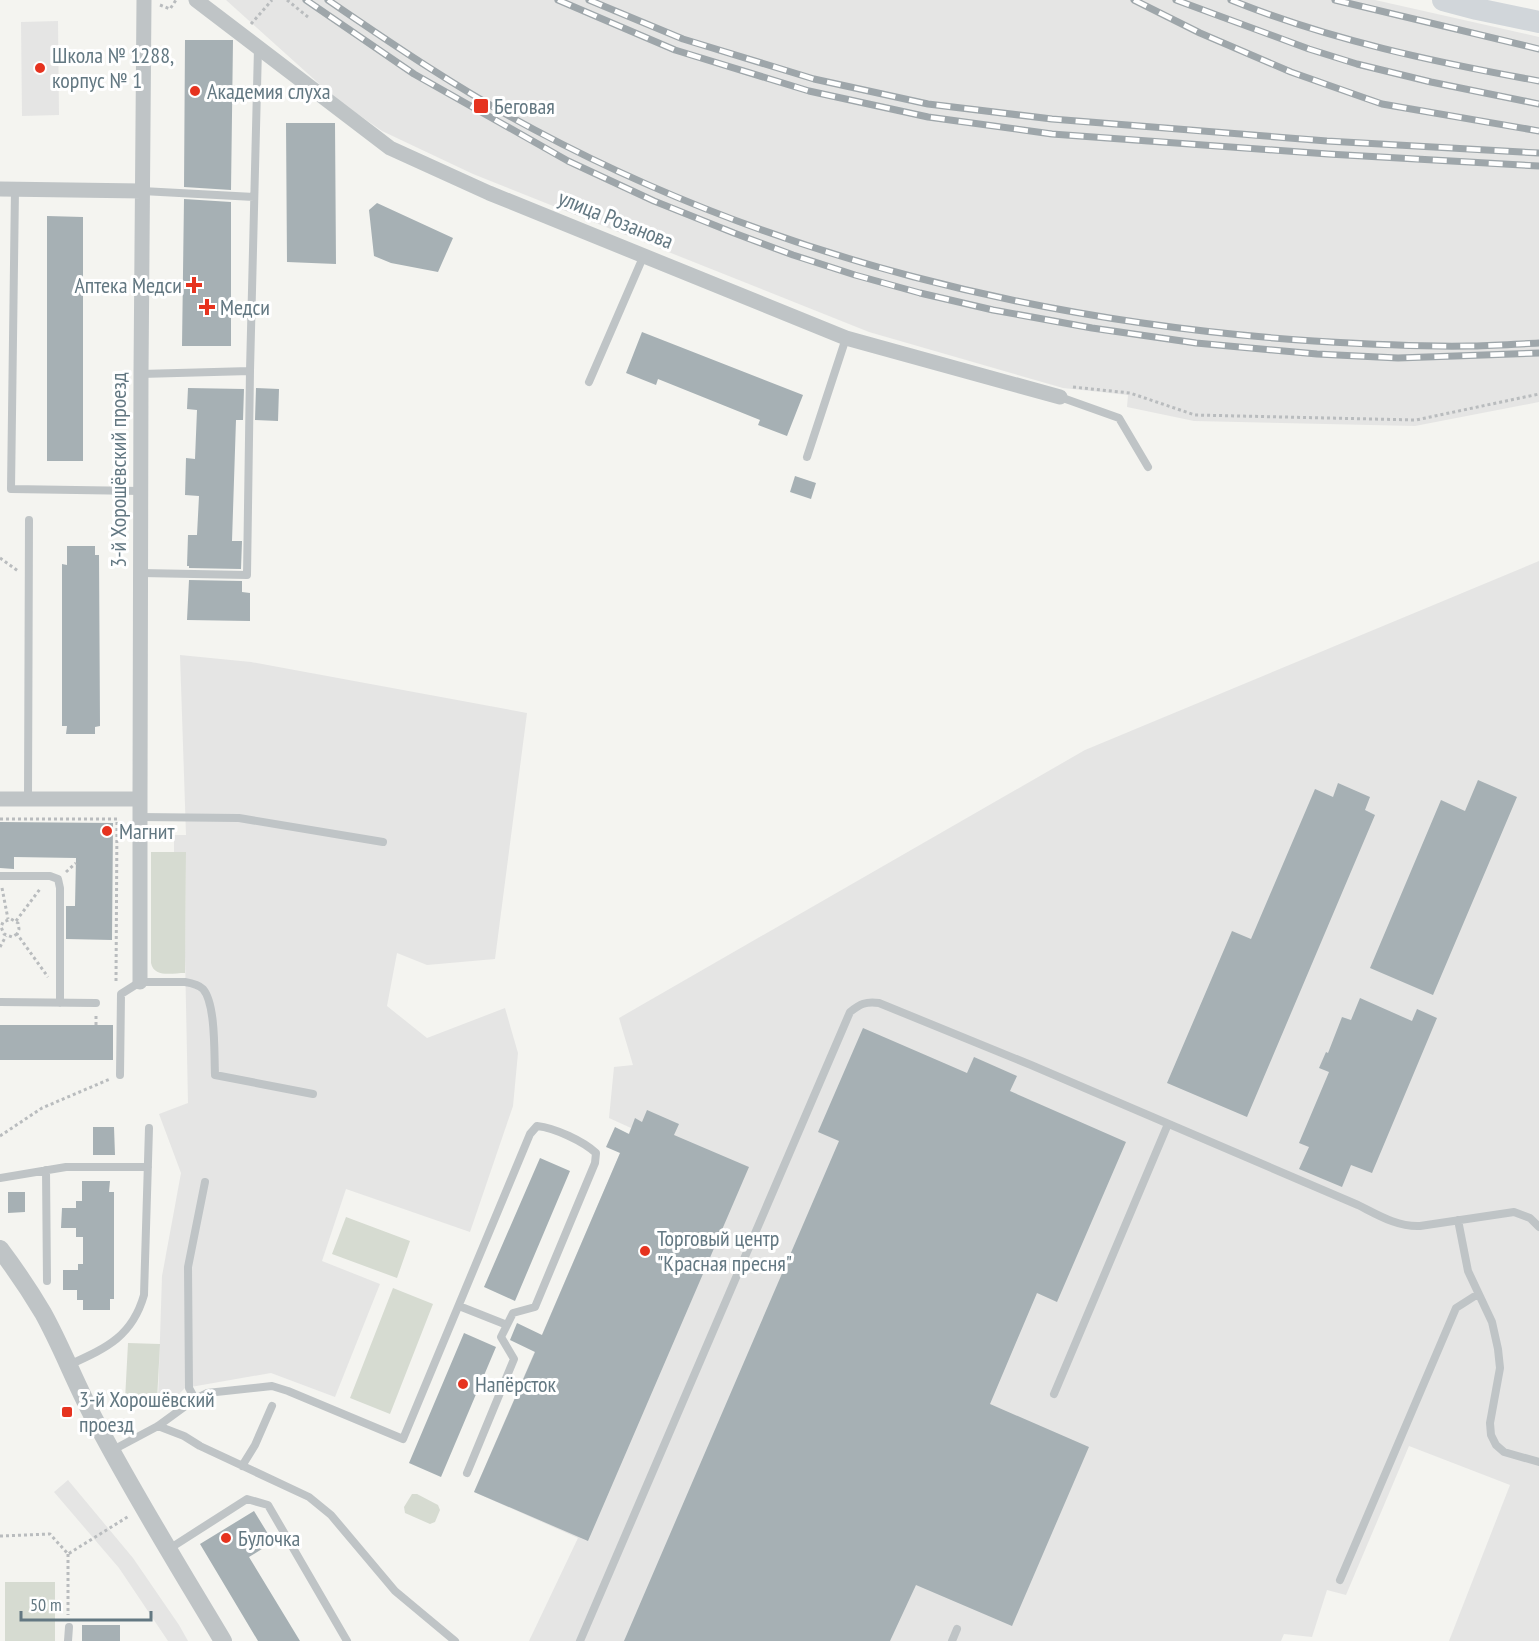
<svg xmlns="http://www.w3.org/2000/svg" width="1539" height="1641" font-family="'PT Sans Narrow',sans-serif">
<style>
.built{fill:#e5e5e4}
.green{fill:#d6dbd1}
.building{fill:#a6b0b4}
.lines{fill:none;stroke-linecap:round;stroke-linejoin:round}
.path{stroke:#b9bcbe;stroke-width:3;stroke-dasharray:3 3;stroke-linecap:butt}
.service{stroke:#bfc4c6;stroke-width:8}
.minor{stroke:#bfc4c6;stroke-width:15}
.tertiary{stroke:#bfc4c6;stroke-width:18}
.primary{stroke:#d1d6da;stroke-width:22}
.rail-casing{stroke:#9ea6aa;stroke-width:7}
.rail{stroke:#fff;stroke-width:4.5;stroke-dasharray:14;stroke-linecap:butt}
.poi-dot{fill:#e6331f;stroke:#fff;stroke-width:2}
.labels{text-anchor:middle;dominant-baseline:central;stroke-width:6;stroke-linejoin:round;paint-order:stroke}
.poi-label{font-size:22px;fill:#637882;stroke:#fff;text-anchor:start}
.street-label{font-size:22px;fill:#637882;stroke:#fff}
</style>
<rect width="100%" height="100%" fill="#f4f4f0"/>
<!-- built -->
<path class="built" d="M226,0H1375L1539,37V402L1415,426L1194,421L1127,407L1128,395L1063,388L869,332L473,174L382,131L336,99Z
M58,21L59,115L22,116L21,22Z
M1539,561V1641H1449L1510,1485L1409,1446L1346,1595L1327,1590L1312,1637L1284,1634L1281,1641H529L578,1538L474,1492L631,1128L609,1118L614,1067L633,1065L619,1018L1085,750Z
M180,655L251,662L527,713L495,959L427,965L397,953L387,1006L427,1038L505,1008L518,1053L513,1106L470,1232L346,1189L322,1261L380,1284L335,1397L271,1373L185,1388L177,1396L158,1400L162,1276L181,1173L159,1114L188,1103L185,956L186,853L174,852V835H186Z
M68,1480L133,1558L179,1625L188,1641H168L119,1568L54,1492Z"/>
<!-- green -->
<path class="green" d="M151,852H186L185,973C172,973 154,978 151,963Z
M346,1217L410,1241L397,1278L332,1254Z
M393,1288L433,1304L390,1414L350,1398Z
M128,1343L160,1344L157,1400H125Z
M412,1494H417L438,1505L440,1510L435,1522L430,1524L405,1513L404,1507Z
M5,1582H55V1641H5Z"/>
<!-- building -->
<path class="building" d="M185,40H233L231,190L184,187Z
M286,123H335L336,264L287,262Z
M184,199L231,202V346H182Z
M377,203L453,238L438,272L391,263L374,256L369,210Z
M47,216L83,217V461H47Z
M642,332L803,395L787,436L758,425L760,420L658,379L656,385L626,373Z
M188,388L244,389L243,420H236L232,541H242L241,569L189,568V566H187L188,535H197L199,496L185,495L186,458L195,459L197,410L187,409Z
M256,388L279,389L278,421L255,420Z
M795,476L816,483L811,499L790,492Z
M67,546H95V555H99L100,726L95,727V734H66L67,726H62V564L67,565Z
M189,580L242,581V592L250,593V621L187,620Z
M1478,780L1517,797L1433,995L1370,968L1441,800L1465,811Z
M1338,783L1370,797L1365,810L1375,815L1247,1117L1167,1083L1232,931L1251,939L1315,789L1333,797Z
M0,822L113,823L112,940L66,939V906H75L76,858L14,857V869L0,868Z
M1360,998L1412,1021L1417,1009L1437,1018L1372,1173L1351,1165L1342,1187L1299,1169L1309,1147L1299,1143L1329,1072L1319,1068L1326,1052L1328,1053L1342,1017L1351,1020Z
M0,1025H113V1060H0Z
M863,1028L967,1073L974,1057L1017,1076L1010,1091L1126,1142L1057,1302L1037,1293L990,1404L1089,1447L1012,1626L916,1585L890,1641H624L839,1141L818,1132Z
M647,1110L679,1124L674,1135L749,1167L588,1541L474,1492L535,1352L510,1340L517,1323L542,1335L620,1153L606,1147L615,1127L629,1134L635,1118L642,1122Z
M93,1127H114L115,1155H93Z
M540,1158L570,1171L515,1301L484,1287Z
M82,1181H110L109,1192H114V1299H110V1310H83V1300H77V1290H63V1270H78V1264H83V1237H76V1228H61L62,1208H76V1201H82Z
M8,1192H25V1212L8,1213Z
M464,1333L496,1347L441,1477L409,1463Z
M254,1511L273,1542L249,1557L300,1641H258L200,1544Z
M82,1625H120V1641H82Z"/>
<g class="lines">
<!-- path -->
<path class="path" d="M287,0L308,17
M160,5L170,9L176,0
M251,24L272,0
M1073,387L1130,393L1195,415L1416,420L1539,394
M0,558L18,571
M0,819H117L116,982
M66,872L76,863
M2,888L8,919
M16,921L40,889
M17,934L12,937L4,934L1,927L3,922L11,919L18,923L19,929L17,934L48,977
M0,947L6,936
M96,1025V1015
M0,1136L42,1108L110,1079
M0,1536L50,1534L68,1554L129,1516
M68,1554V1615"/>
<!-- service -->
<path class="service" d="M15,189L11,489L141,491
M142,191L254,197
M141,374L250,371
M589,382L644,255
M1060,397L1119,418L1148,467
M807,457L846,338
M141,573L247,575L250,371L258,48
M28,799L29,520
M139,817L239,818L383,842
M0,876H50L58,879L60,888V1003
M0,1002L96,1003
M120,1075L121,994L140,982H185C191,983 199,985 203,989C216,1004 214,1054 215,1075L313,1094
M46,1170L47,1281
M0,1178L66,1167H148
M1458,1220L1468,1271L1492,1322L1498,1349L1500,1368L1490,1423L1491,1435L1496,1445L1504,1452L1539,1462
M459,1306L507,1325L501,1337L514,1359L467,1473
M69,1365C106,1348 132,1337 144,1295L149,1128
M1054,1394L1168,1124
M195,1399L189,1388L188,1267L205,1182
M158,1426L184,1436L200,1446L309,1497L331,1515L395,1591L455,1641
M111,1451L158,1426L195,1399L207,1393L272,1386L288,1391L403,1439L530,1134L537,1126C555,1128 583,1141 596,1153L595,1163L535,1307L513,1313L507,1325
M242,1466L255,1445L272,1406
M169,1549L247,1499L268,1505L347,1641
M1340,1580L1456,1308L1478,1294
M68,1641L69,1627
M580,1641L850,1012C860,1004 866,1001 879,1003L1031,1065L1358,1205C1378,1215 1397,1227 1420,1226L1514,1212L1530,1218L1539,1227
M952,1641L957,1629"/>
<!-- minor -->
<path class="minor" d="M196,0L390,148L489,193L846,338L1060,397
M0,189L142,191
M0,799H140L141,374L144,0
M140,799V982"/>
<!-- tertiary -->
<path class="tertiary" d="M0,1249C15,1269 30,1291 43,1313C63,1349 77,1388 97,1424C136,1498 180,1569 223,1641"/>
<!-- primary -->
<path class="primary" d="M1443,0L1477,9L1539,22"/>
<!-- rail casing -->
<g class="rail-casing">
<path id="rail" d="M306,0L414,74L568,161L654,201L734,233L793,255L855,275L920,293L993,310L1092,328L1196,343L1317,354L1398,358L1539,353
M328,0C395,46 463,92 535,130C775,258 1044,323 1314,341C1365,344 1417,347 1468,346C1492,346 1515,344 1539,343
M558,0L675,50L809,91L928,117L1052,134L1328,154L1539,166
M589,0L683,39L814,79L928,104L1052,119L1327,141L1539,153
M1134,0L1200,33L1291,72L1382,104L1539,131
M1176,0L1309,49L1357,64L1431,82L1539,104
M1231,0C1330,40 1434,62 1539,81
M1335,0L1539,49"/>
</g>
<!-- rail -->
<use href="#rail" class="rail"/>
</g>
<!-- markers -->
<g class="poi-dot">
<circle cx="40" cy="68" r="6"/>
<circle cx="195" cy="91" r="6"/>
<rect x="473" y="98" width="16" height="16" rx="3"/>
<path d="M191 276h6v6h6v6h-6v6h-6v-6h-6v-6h6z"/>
<path d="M204 298h6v6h6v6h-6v6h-6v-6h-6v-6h6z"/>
<circle cx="107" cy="831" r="6"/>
<circle cx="645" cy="1251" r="6"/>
<circle cx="463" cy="1384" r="6"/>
<rect x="61" y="1406" width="12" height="12" rx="3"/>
<circle cx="226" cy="1538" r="6"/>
</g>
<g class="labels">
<!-- poi labels -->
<g class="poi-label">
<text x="52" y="55">Школа № 1288,<tspan x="52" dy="25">корпус № 1</tspan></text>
<text x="207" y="91">Академия слуха</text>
<text x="494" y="106">Беговая</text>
<text x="182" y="285" text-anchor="end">Аптека Медси</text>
<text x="220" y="307">Медси</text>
<text x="119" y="831">Магнит</text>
<text x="657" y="1238">Торговый центр<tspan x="657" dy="25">"Красная пресня"</tspan></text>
<text x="475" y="1384">Напёрсток</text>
<text x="79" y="1399">3-й Хорошёвский<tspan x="79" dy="25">проезд</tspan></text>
<text x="238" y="1538">Булочка</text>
</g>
<!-- street labels -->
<g class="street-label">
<text transform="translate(616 219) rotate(22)">улица Розанова</text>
<text transform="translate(118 470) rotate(-90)">3-й Хорошёвский проезд</text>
</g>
</g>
<!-- scale -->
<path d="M21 1611v9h130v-9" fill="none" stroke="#637882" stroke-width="3"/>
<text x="30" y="1611" font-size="18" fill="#637882" stroke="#ffffff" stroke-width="4.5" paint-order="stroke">50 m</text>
</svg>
